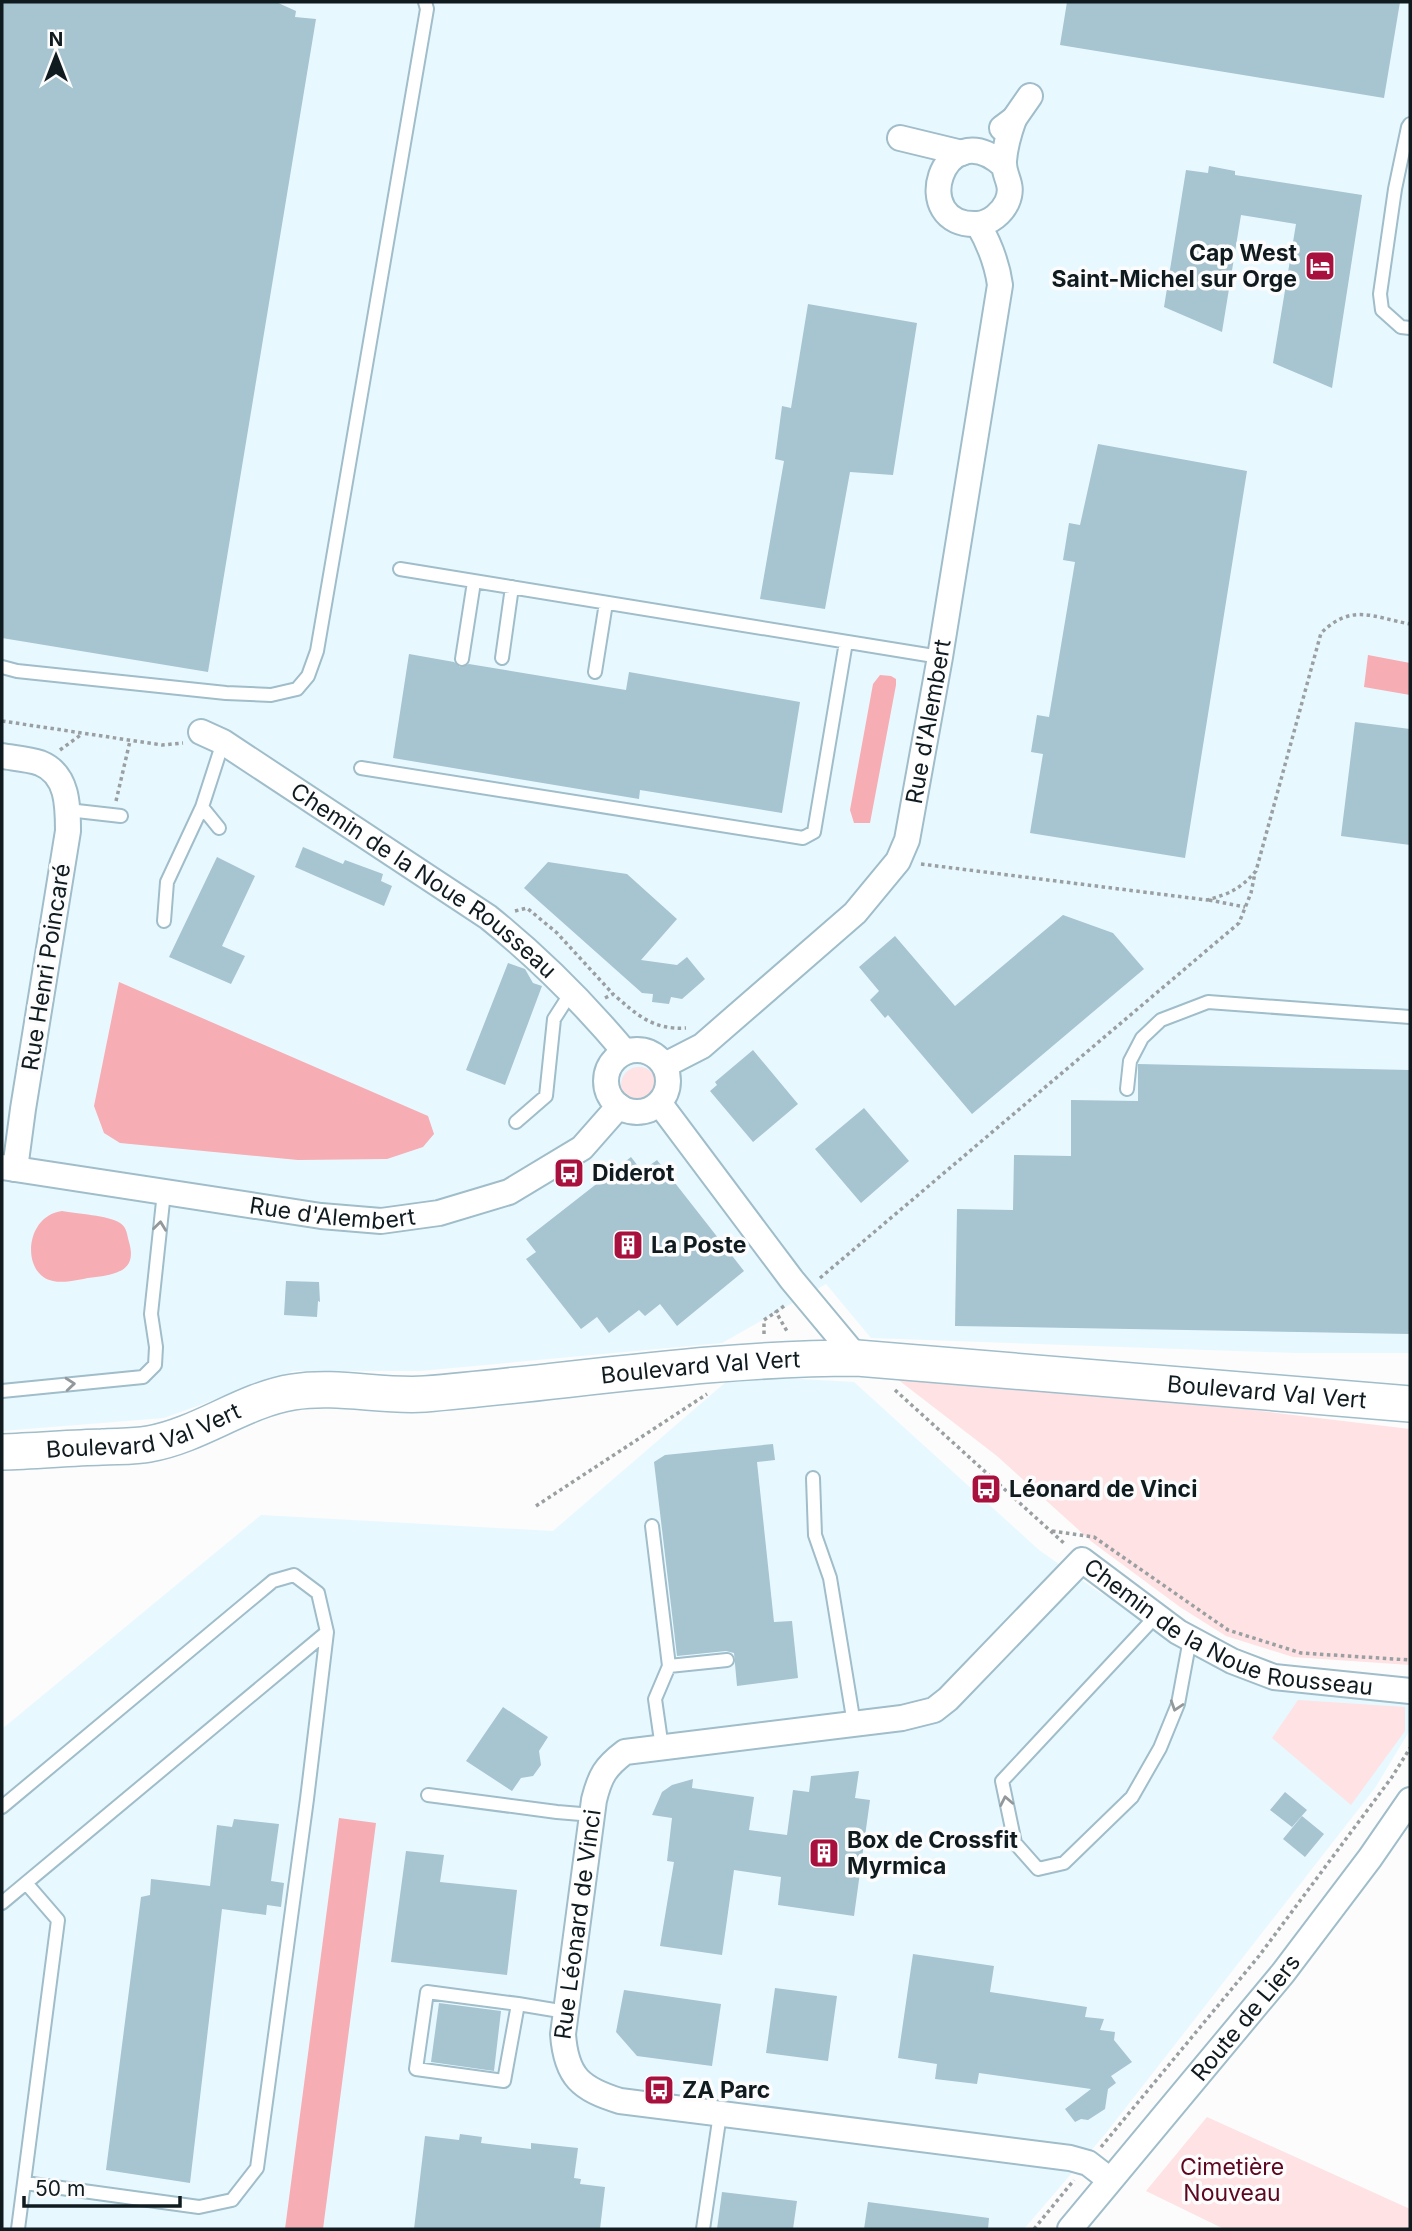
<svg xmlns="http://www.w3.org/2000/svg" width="1412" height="2231" font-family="Inter,sans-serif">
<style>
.built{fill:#e8f8ff}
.green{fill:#fee2e4}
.water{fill:#f6adb4}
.building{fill:#a7c4d1}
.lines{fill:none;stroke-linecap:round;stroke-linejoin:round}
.lane-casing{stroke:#a0bdca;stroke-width:16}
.street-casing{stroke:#a0bdca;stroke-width:28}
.secondary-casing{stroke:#a0bdca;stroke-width:38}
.path{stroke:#9a9fa1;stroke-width:3.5;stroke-dasharray:3.5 3.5;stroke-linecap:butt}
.lane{stroke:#fff;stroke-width:12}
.street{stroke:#fff;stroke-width:24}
.secondary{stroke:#fff;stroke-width:35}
.oneway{stroke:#93989b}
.labels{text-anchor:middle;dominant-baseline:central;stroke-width:7;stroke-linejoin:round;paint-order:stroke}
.poi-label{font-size:23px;font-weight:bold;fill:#101b20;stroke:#fcfcfc;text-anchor:start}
.street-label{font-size:23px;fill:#101b20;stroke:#fcfcfc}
.park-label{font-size:23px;fill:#5d061f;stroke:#fcfcfc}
</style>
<rect width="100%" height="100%" fill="#fcfcfc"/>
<!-- built -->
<path class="built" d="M2,2H1410V1353H1295L871,1338L826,1284L722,1343L420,1371H294L164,1418L2,1431Z
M734,1375L854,1382L1039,1550L1096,1590L1240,1677L1296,1690L1410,1703V1730L1375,1788L1106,2133L1024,2229H2V1729L261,1515L553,1531Z"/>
<!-- green -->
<path class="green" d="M621 1085a18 18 0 1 1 36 0a18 18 0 1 1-36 0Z
M879,1365L1410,1429V1665L1293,1657L1226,1636L1180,1607L1092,1542L997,1456Z
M1298,1700L1405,1707V1731L1351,1805L1272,1738Z
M1207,2117L1410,2209V2229H1224L1146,2191Z"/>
<!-- water -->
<path class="water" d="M1368,655L1410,663V695L1364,687Z
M880,675L891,676L896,679V685L870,823H854L850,810L873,684Z
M119,982L428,1116L434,1134L423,1147L387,1159L298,1160L120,1143L104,1133L94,1106Z
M62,1211C77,1214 108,1215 120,1223C127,1227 127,1235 129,1242C137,1269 119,1274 96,1277C83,1278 66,1284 53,1281C21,1275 24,1216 62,1211Z
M339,1818L376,1823L323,2229H285Z"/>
<!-- building -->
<path class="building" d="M2,2H276L296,11L295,17L316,19L208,672L2,638Z
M1067,2H1400L1384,98L1060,45Z
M1209,166L1235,171V175L1362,195L1332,388L1273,363L1296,224L1241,215L1222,332L1164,307L1186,170L1208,173Z
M808,304L917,323L893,475L850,472L825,609L760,599L784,461L775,459L782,406L791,408Z
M1098,444L1247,471L1185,858L1030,833L1043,754L1031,752L1037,715L1049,717L1075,562L1063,560L1069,523L1080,525Z
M409,654L454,662L460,667L469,664L626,690L629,672L800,702L782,813L640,790L639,799L393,758Z
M1355,722L1410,729V845L1341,836Z
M303,847L343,864L345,860L383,874L381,881L392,886L384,906L295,867Z
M217,857L255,876L222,946L245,956L231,984L169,957Z
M548,862L627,874L677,919L641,960L677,965L687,957L705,979L682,999L671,997L669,1004L652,1002L653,994L642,993L524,888Z
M1063,915L1113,933L1144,969L972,1114L888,1015L885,1018L870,1000L879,991L859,967L895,936L955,1006Z
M508,963L525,969L533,983L542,986L505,1085L466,1070Z
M753,1050L798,1104L753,1142L710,1091L717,1085L715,1082Z
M1138,1064L1410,1070V1334L955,1326L957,1209L1013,1210L1014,1155L1071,1156V1100L1138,1101Z
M864,1108L909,1161L861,1203L815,1149Z
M631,1157L642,1171L657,1160L744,1271L677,1326L660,1304L645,1316L639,1310L609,1333L597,1317L581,1329L526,1259L536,1252L526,1239Z
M286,1281L319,1282L320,1302L318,1301L317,1317L284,1315Z
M773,1444L775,1460L757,1462L774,1622L792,1621L798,1678L737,1686L734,1653L726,1651L677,1656L654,1462L665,1455Z
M503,1707L548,1737L539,1751L541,1765L533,1776L521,1778L512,1791L466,1761Z
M859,1771L855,1798L870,1800L854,1916L778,1905L781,1877L734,1870L722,1955L660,1946L674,1862L667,1861L672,1818L652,1815L662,1792L672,1785L693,1779L692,1788L754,1797L749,1830L787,1835L793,1790L809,1792L811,1776Z
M1285,1792L1307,1810L1292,1827L1270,1810Z
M1302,1816L1324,1834L1305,1857L1283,1839Z
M234,1819L279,1824L271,1881L284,1883L281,1907L267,1905L266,1915L222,1909L190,2183L106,2170L141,1897L150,1895L151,1879L210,1886L217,1825L232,1827Z
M406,1851L444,1855L440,1882L517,1890L507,1975L391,1962Z
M913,1954L994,1966L990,1992L1087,2007L1085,2017L1104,2019L1100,2030L1115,2032L1114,2040L1132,2062L1111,2076L1116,2083L1108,2089L1105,2109L1088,2120L1081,2119L1075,2122L1065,2109L1091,2089L979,2073L977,2084L935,2079L937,2064L898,2058Z
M775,1988L837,1996L828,2061L766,2053Z
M624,1990L721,2004L712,2066L637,2056L616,2032Z
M439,2003L501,2011L494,2071L431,2062Z
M460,2134L482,2137L481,2143L531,2149V2143L578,2148L574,2178L581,2179L580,2184L605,2187L600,2229H414L425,2136L459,2140Z
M722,2192L797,2201L793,2229H717Z
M868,2202L989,2218L988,2229H864Z"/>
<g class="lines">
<!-- lane casing -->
<g class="lane-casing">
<path id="lane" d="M1410,124L1408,127L1395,189L1380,294L1382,310L1401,327L1410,328
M400,569L940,657
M502,658L512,587
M462,659L474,582
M2,667L17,671L226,693L271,695L297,689L308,676L317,651L427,9L425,2
M595,672L606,603
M361,768L803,838L814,832L846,642
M202,807L219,828
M68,810L121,816
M164,921L167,882L202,807L223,742
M1127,1089L1130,1061L1142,1038L1161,1020L1208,1002L1410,1017
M516,1122L546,1096L554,1019L572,991
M2,1391L143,1377L155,1365L156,1347L151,1314L164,1192
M813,1478L815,1535L830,1578L854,1724
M652,1526L669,1666L655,1699L662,1748
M1156,1616L1002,1781L1015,1843L1038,1869L1064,1863L1132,1797L1160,1748L1178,1704L1190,1639
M669,1666L727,1660
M428,1795L557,1812L593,1815
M2,1807L273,1581L294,1575L318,1593L327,1632L307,1799L257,2168L232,2200L199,2207L25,2183
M2,1903L327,1632
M518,2004L427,1992L416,2069L504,2081L518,2004L566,2012
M18,2229L58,1920L26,1883
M703,2229L720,2114"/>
</g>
<!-- street casing -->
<g class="street-casing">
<g id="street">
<path d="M1002,128L1014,119L1030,96"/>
<path d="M900,138L962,153"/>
<path d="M1003,165C942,111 907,228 978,224C990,223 1002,213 1007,202C1015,184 1003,177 1004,161C1005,146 1009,133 1014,119"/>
<path id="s1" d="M201,732L223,742L488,917C539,958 583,1002 625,1052"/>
<path d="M2,756C14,758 29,759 40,763C68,774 68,806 68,831L23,1109L15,1169"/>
<circle cx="637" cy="1081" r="31"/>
<path id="s2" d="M665,1065L702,1046L855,913L898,861L907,840L940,657L1000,285C997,263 989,243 978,224"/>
<path d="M660,1104L792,1280L857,1358"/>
<path id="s3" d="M2,1167L321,1216L381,1221L439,1213L509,1192L582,1148L619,1106"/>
<path id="s4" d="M1110,2180L1088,2163L1070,2158L620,2101C581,2089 566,2077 563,2034L594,1800C600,1776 605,1767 625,1752L902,1718L934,1710L948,1699L1082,1560L1178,1632L1232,1661L1274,1677L1410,1691"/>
<path id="s5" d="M1070,2229L1283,1973L1370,1858L1410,1800"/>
</g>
</g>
<!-- secondary casing -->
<g class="secondary-casing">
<g id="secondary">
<path id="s6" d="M2,1452C35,1451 69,1448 102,1447C117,1446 134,1447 149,1444C200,1435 243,1400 293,1392C338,1385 381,1397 425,1394C569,1382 712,1358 857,1358L1410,1404"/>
</g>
</g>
<!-- path -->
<path class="path" d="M2,721L162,745L183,743
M60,750L82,734
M116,801L130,741
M921,864L1207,900C1231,893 1239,890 1256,871L1321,633C1352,603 1372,617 1410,624
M1209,900L1245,907
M515,911L527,908L557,933L613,994
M605,998L613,994C637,1015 653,1030 686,1028
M820,1278L1239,923L1251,893L1255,873
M784,1306L776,1312L788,1333
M764,1334V1320L776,1312
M895,1390L1066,1545
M536,1506L707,1394
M1052,1531L1094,1537L1228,1630L1301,1653L1410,1660
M1101,2147L1259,1956L1392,1777L1410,1748
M1034,2229L1074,2180"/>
<!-- lane -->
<use href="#lane" class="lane"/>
<!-- street -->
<use href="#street" class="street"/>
<!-- secondary -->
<use href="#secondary" class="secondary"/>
</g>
<!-- one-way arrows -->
<defs><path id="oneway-chevron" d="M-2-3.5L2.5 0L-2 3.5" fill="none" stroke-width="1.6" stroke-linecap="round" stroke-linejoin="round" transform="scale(1.75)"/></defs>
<g class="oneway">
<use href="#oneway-chevron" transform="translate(160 1226) rotate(-83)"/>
<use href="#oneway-chevron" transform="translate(70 1384) rotate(-5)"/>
<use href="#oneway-chevron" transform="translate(1176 1706) rotate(108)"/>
<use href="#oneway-chevron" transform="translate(1006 1801) rotate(-101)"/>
</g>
<!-- icons -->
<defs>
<g id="hotel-square" transform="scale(1.575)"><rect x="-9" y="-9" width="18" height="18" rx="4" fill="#a8113e" stroke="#fcfcfc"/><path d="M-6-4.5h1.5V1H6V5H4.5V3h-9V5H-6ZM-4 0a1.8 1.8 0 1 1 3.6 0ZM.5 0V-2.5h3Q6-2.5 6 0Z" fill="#fff"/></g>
<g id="bus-square" transform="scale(1.575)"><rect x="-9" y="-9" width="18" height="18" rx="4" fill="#a8113e" stroke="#fcfcfc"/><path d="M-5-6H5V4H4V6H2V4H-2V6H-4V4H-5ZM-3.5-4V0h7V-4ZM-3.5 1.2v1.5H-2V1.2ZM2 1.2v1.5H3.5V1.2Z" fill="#fff"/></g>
<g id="building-square" transform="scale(1.575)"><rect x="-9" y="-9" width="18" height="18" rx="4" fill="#a8113e" stroke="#fcfcfc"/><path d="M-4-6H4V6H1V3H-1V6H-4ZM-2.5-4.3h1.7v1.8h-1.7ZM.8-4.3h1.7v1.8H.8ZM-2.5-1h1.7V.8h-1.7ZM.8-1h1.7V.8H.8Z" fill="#fff"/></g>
</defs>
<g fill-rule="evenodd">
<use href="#hotel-square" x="1320" y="266"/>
<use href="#bus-square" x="569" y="1173"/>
<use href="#building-square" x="628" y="1245"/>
<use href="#bus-square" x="986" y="1489"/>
<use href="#building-square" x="824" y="1853"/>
<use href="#bus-square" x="659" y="2090"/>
</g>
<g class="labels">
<!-- poi labels -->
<g class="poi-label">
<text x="1297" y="253" text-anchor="end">Cap West<tspan x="1297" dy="26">Saint-Michel sur Orge</tspan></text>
<text x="592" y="1173">Diderot</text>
<text x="651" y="1245">La Poste</text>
<text x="1009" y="1489">Léonard de Vinci</text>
<text x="847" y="1840">Box de Crossfit<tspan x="847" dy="26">Myrmica</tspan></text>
<text x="682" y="2090">ZA Parc</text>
</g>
<!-- street labels -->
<g class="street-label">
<text stroke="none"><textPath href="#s2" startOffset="455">Rue d'Alembert</textPath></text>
<text stroke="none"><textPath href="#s1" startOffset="268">Chemin de la Noue Rousseau</textPath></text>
<text transform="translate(46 967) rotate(-81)">Rue Henri Poincaré</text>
<text stroke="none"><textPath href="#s3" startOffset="334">Rue d'Alembert</textPath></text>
<text stroke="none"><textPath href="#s6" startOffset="710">Boulevard Val Vert</textPath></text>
<text stroke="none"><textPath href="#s6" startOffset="1278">Boulevard Val Vert</textPath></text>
<text stroke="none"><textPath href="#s6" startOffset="144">Boulevard Val Vert</textPath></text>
<text stroke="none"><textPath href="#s4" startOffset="1580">Chemin de la Noue Rousseau</textPath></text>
<text stroke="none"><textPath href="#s4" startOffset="707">Rue Léonard de Vinci</textPath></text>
<text stroke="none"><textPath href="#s5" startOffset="275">Route de Liers</textPath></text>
</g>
<!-- park labels -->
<g class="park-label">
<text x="1232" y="2167">Cimetière<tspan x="1232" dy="26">Nouveau</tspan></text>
</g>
</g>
<!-- border -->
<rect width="1412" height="2231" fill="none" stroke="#101b20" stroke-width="7"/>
<!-- north arrow -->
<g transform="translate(56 56)" stroke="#fcfcfc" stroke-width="5" paint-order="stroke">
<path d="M0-5L12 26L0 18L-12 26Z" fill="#101b20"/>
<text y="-10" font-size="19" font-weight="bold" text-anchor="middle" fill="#101b20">N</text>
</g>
<!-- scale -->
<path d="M24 2196v10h156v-10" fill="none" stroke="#101b20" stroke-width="3.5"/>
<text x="35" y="2196" font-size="21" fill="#101b20" stroke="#fcfcfc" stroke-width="5" paint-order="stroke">50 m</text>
</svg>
